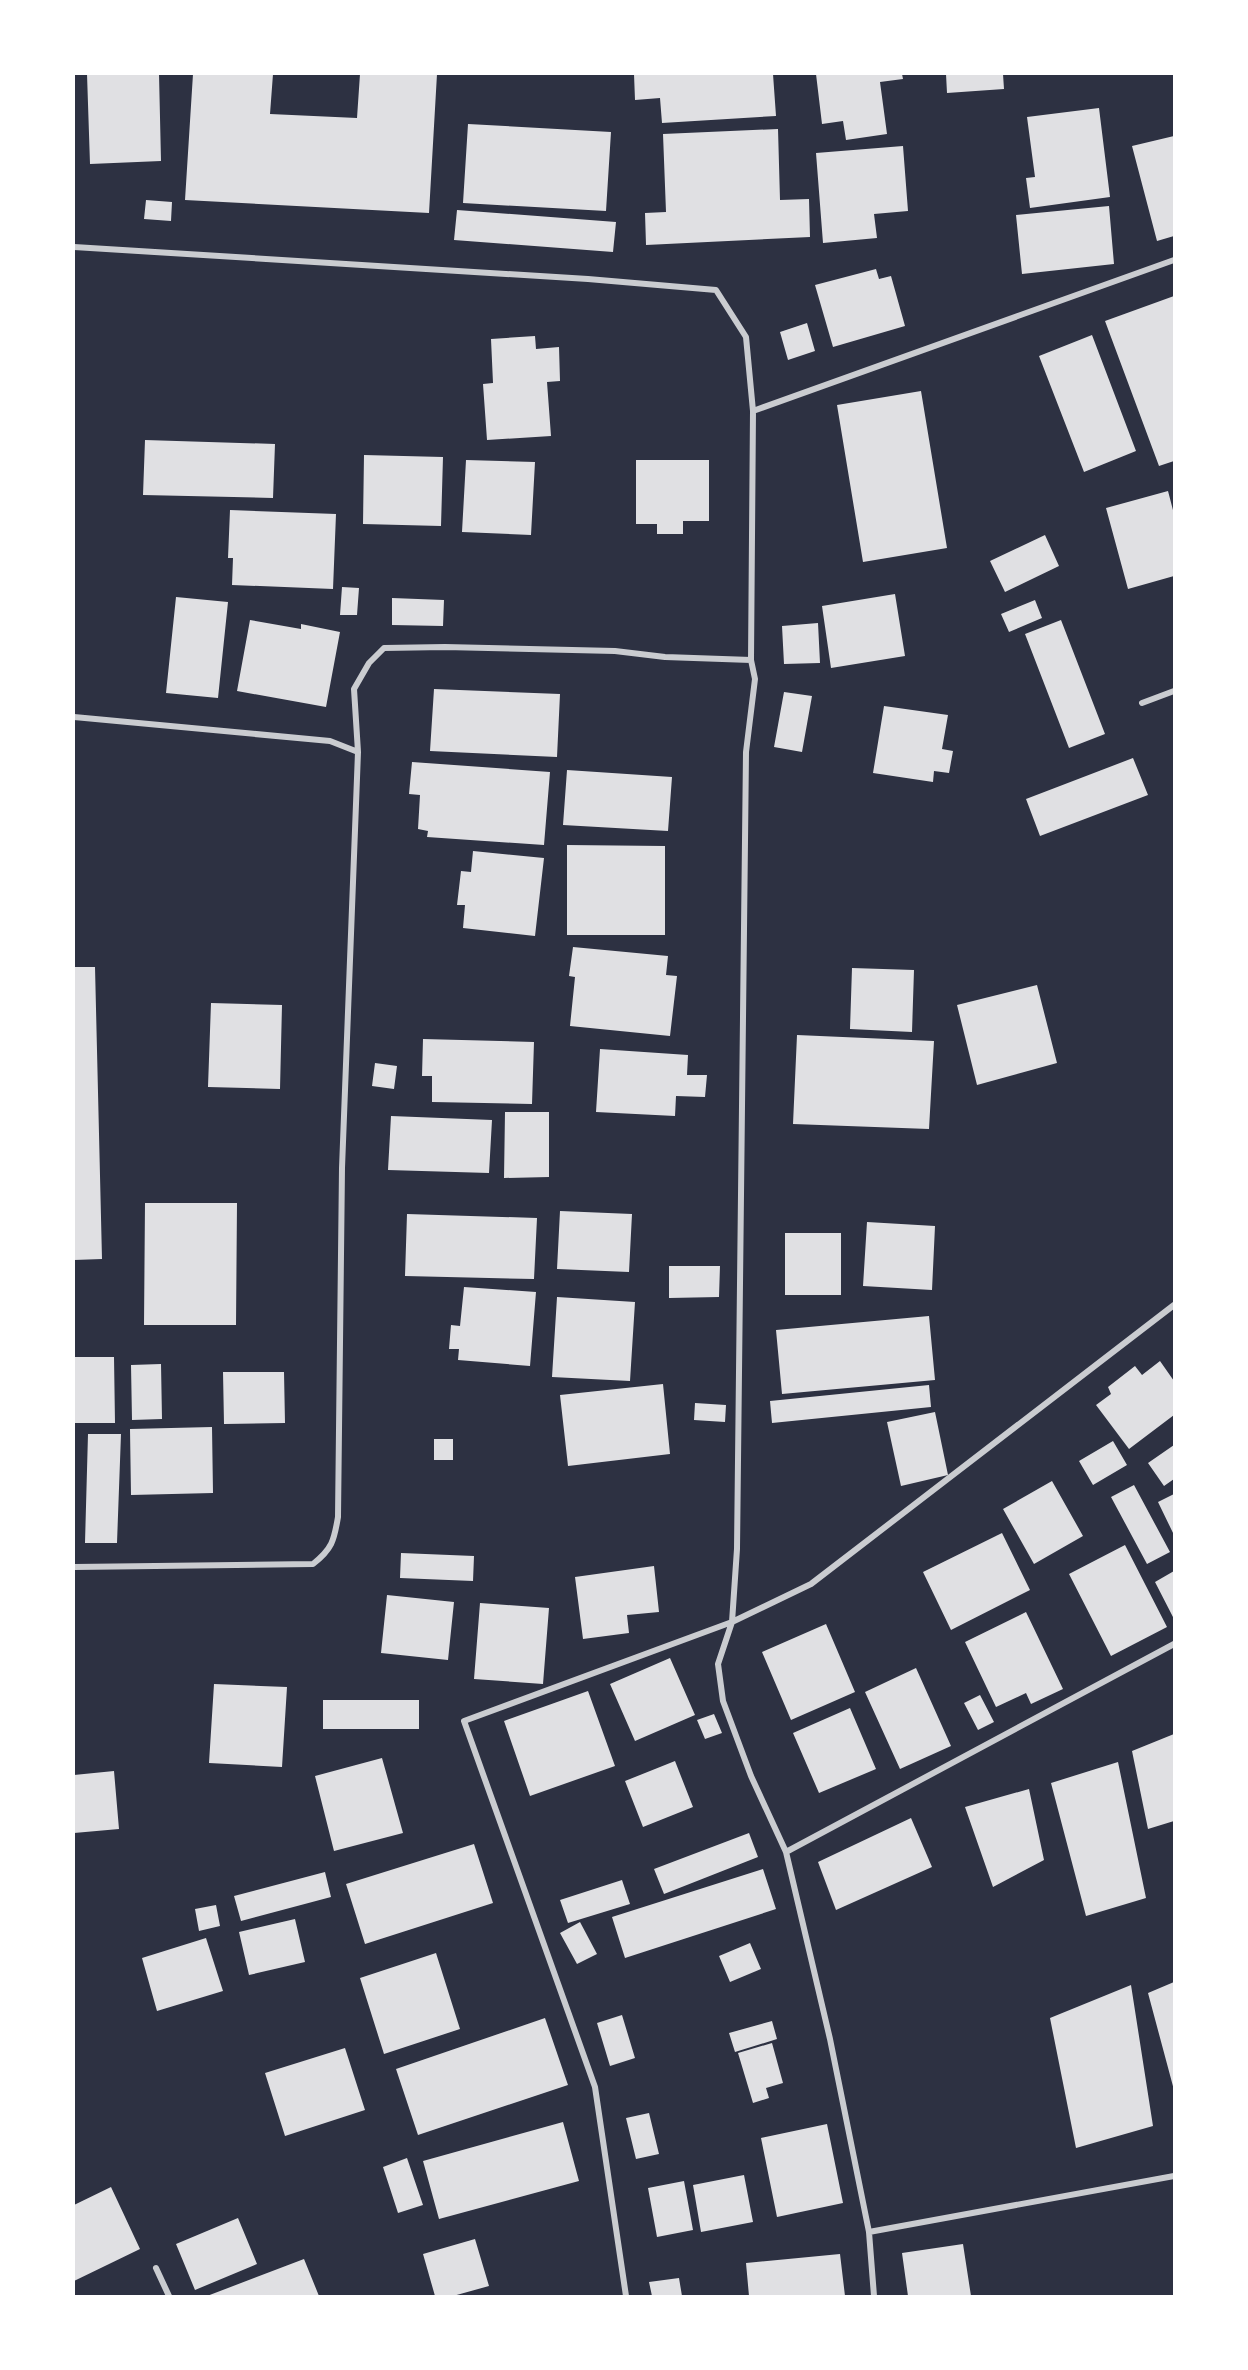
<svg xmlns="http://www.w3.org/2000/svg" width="1248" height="2370" font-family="Figtree,sans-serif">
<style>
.building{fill:#e0e0e3}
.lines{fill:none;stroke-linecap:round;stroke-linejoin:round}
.minor{stroke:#caccd0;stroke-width:6}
</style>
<rect width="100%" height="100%" fill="#2d3142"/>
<!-- building -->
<path class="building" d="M87,74H159L161,161L90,164Z
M193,74H273L270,114L357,118L360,74H437L429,213L185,200Z
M634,74H773L776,116L662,123L660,98L635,100Z
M816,74H902L903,79L880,82L887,134L846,140L843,121L822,124Z
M946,74H1003L1004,89L947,93Z
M1099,108L1110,197L1030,208L1026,178L1035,177L1027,117Z
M468,124L611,132L606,211L463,203Z
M778,129L780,200L809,199L810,237L646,245L645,213L666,212L663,134Z
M1174,136V236L1157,241L1132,146Z
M903,146L908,211L874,214L877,238L823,243L816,153Z
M146,200L172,202L171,221L144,219Z
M1109,206L1114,264L1022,274L1016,215Z
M457,210L616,222L613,252L454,240Z
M876,269L879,279L891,276L905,326L833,347L815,285Z
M1174,296V461L1159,466L1105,321Z
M807,323L815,351L788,360L780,332Z
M1092,335L1136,451L1084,472L1039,356Z
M535,336L536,349L559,347L560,381L547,382L551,436L487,440L483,384L493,383L491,339Z
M921,391L947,548L863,562L837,405Z
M145,440L275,444L273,498L143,495Z
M364,455L443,457L441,526L363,524Z
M466,460L535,462L531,535L462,532Z
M636,460H709V521H683V534H657V524H636Z
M1168,491L1174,514V576L1128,589L1106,508Z
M230,510L336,514L333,589L232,585L233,558H228Z
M1045,535L1059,566L1005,592L990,561Z
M342,587L359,588L357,615H340Z
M895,594L905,656L831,668L822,606Z
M176,597L228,602L218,698L166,693Z
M392,598L444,600L443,626L392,625Z
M1035,600L1042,618L1009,632L1001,614Z
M250,620L301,629V624L340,632L326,707L237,691Z
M1061,620L1105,734L1069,748L1025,634Z
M818,623L820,663L784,664L782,626Z
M434,689L560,694L557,757L430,751Z
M784,692L812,696L802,752L774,747Z
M884,706L948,715L942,749L953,751L949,773L934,771L933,782L873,773Z
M1133,758L1148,795L1040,836L1026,799Z
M412,762L550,772L544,845L427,837L428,831L418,829L420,795L409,794Z
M567,770L672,777L668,831L563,825Z
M567,845L665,846V935H567Z
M473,851L544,858L535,936L463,928L465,905H457L461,871L471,872Z
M573,947L668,956L666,975L677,976L670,1036L570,1026L575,977L569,976Z
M74,967H95L102,1259L74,1260Z
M852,968L914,970L912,1032L850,1029Z
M1037,985L1057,1063L977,1085L957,1005Z
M211,1003L282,1005L280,1089L208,1087Z
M797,1035L934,1041L929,1129L793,1124Z
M423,1039L534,1042L532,1104L432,1102V1076H422Z
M600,1049L688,1055L687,1075H707L705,1097L676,1096L675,1116L596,1112Z
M375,1063L397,1066L394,1089L372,1086Z
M505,1112H549V1177L504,1178Z
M391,1116L492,1120L489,1173L388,1170Z
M145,1203H237L236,1325H144Z
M560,1211L632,1214L629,1272L557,1269Z
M407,1214L537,1218L534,1279L405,1276Z
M867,1222L935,1226L932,1290L863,1286Z
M785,1233H841V1295H785Z
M669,1266H720L719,1297L669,1298Z
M464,1287L536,1292L530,1366L458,1360L459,1349H449L451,1325L460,1326Z
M557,1297L635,1302L630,1381L552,1377Z
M929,1316L935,1380L782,1394L776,1330Z
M74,1357H114L115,1423H74Z
M1160,1361L1174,1381V1415L1129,1449L1096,1405L1111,1394L1108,1387L1135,1366L1142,1375Z
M161,1364L162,1419L132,1420L131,1365Z
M223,1372H284L285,1423L224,1424Z
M663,1384L670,1454L568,1466L560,1395Z
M929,1385L931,1407L772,1423L770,1401Z
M695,1403L726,1405L725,1422L694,1420Z
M935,1412L948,1475L901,1486L887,1422Z
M212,1427L213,1493L131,1495L130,1429Z
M88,1434H121L117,1543H85Z
M434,1439H453V1460H434Z
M1113,1441L1127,1465L1093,1485L1079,1461Z
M1174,1445V1479L1164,1486L1148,1463Z
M1052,1481L1083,1536L1034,1564L1003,1509Z
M1134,1485L1170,1552L1147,1564L1111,1497Z
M1174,1494V1535L1158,1502Z
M1002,1533L1030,1590L951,1630L923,1572Z
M1125,1545L1167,1627L1111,1656L1069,1574Z
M401,1553L474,1556L473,1581L400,1578Z
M654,1566L659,1612L627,1615L629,1633L583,1639L575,1577Z
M1174,1571V1619L1155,1582Z
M387,1595L454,1602L448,1660L381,1653Z
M480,1603L549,1608L543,1684L474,1679Z
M1026,1612L1063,1689L1031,1704L1026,1693L996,1707L965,1642Z
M826,1624L855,1692L791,1720L762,1652Z
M670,1658L695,1715L635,1741L610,1684Z
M916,1668L951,1746L900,1769L865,1692Z
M214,1684L287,1687L282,1767L209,1763Z
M588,1691L615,1766L530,1796L504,1721Z
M980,1695L994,1722L978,1730L964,1703Z
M323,1700H419V1729H323Z
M850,1708L876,1769L819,1793L793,1733Z
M714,1714L722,1733L705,1739L697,1720Z
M1174,1734V1821L1148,1829L1132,1751Z
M382,1758L403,1833L334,1851L315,1776Z
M675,1761L693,1807L643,1827L625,1781Z
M1118,1762L1146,1898L1086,1916L1051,1783Z
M114,1771L119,1829L74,1833V1775Z
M1029,1789L1044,1860L993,1887L965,1807Z
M911,1818L932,1867L836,1910L818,1862Z
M749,1833L758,1857L664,1894L654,1869Z
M474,1844L493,1903L365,1944L346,1884Z
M763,1869L776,1909L625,1958L612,1917Z
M325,1872L331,1897L241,1921L234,1896Z
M622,1880L630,1904L568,1923L560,1900Z
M216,1905L220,1926L199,1931L195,1909Z
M295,1919L305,1962L249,1975L239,1932Z
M580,1922L597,1954L577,1964L560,1933Z
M206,1938L223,1991L157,2011L142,1958Z
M750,1943L761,1969L730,1982L719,1956Z
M436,1953L460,2029L384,2054L360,1978Z
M1174,1982V2090L1148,1993Z
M1131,1985L1153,2126L1076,2148L1050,2018Z
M622,2015L635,2058L610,2066L597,2023Z
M545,2018L568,2085L418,2135L396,2069Z
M772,2021L777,2039L735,2052L729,2033Z
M772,2043L783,2083L766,2088L769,2098L753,2103L738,2053Z
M345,2048L365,2110L285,2136L265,2073Z
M649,2113L659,2154L636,2159L626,2118Z
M563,2122L579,2181L439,2219L423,2161Z
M827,2124L843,2203L777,2217L761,2138Z
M407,2158L423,2205L398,2213L383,2167Z
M744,2175L753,2222L701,2232L693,2185Z
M684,2181L693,2230L657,2237L648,2188Z
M111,2187L140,2249L74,2281V2205Z
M238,2218L257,2264L195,2290L176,2244Z
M475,2239L489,2286L453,2296H435L423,2254Z
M963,2244L971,2296H908L902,2253Z
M840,2254L845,2296H749L746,2263Z
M304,2259L319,2296H207Z
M679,2278L682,2296H652L649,2282Z"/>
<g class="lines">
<!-- minor -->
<path class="minor" d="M74,247L588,279L716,290L746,337L753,411
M751,660L755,679L746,752L737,1549L732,1622L718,1664L723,1701L751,1776L786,1852L830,2039L869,2232L874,2296
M1142,703L1174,691
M74,717L330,741L358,752L354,689L369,663L384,648L445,647L615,651L665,657L751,660L753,411L1174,260
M74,1567L313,1564C332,1549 334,1541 338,1517L342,1168L358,752
M786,1852L1174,1644
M869,2232L1174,2176
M156,2268L169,2296
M626,2296L595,2087L464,1721L732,1622L811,1584L1174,1305"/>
</g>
<!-- border -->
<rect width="1248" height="2370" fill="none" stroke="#ffffff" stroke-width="150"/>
</svg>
